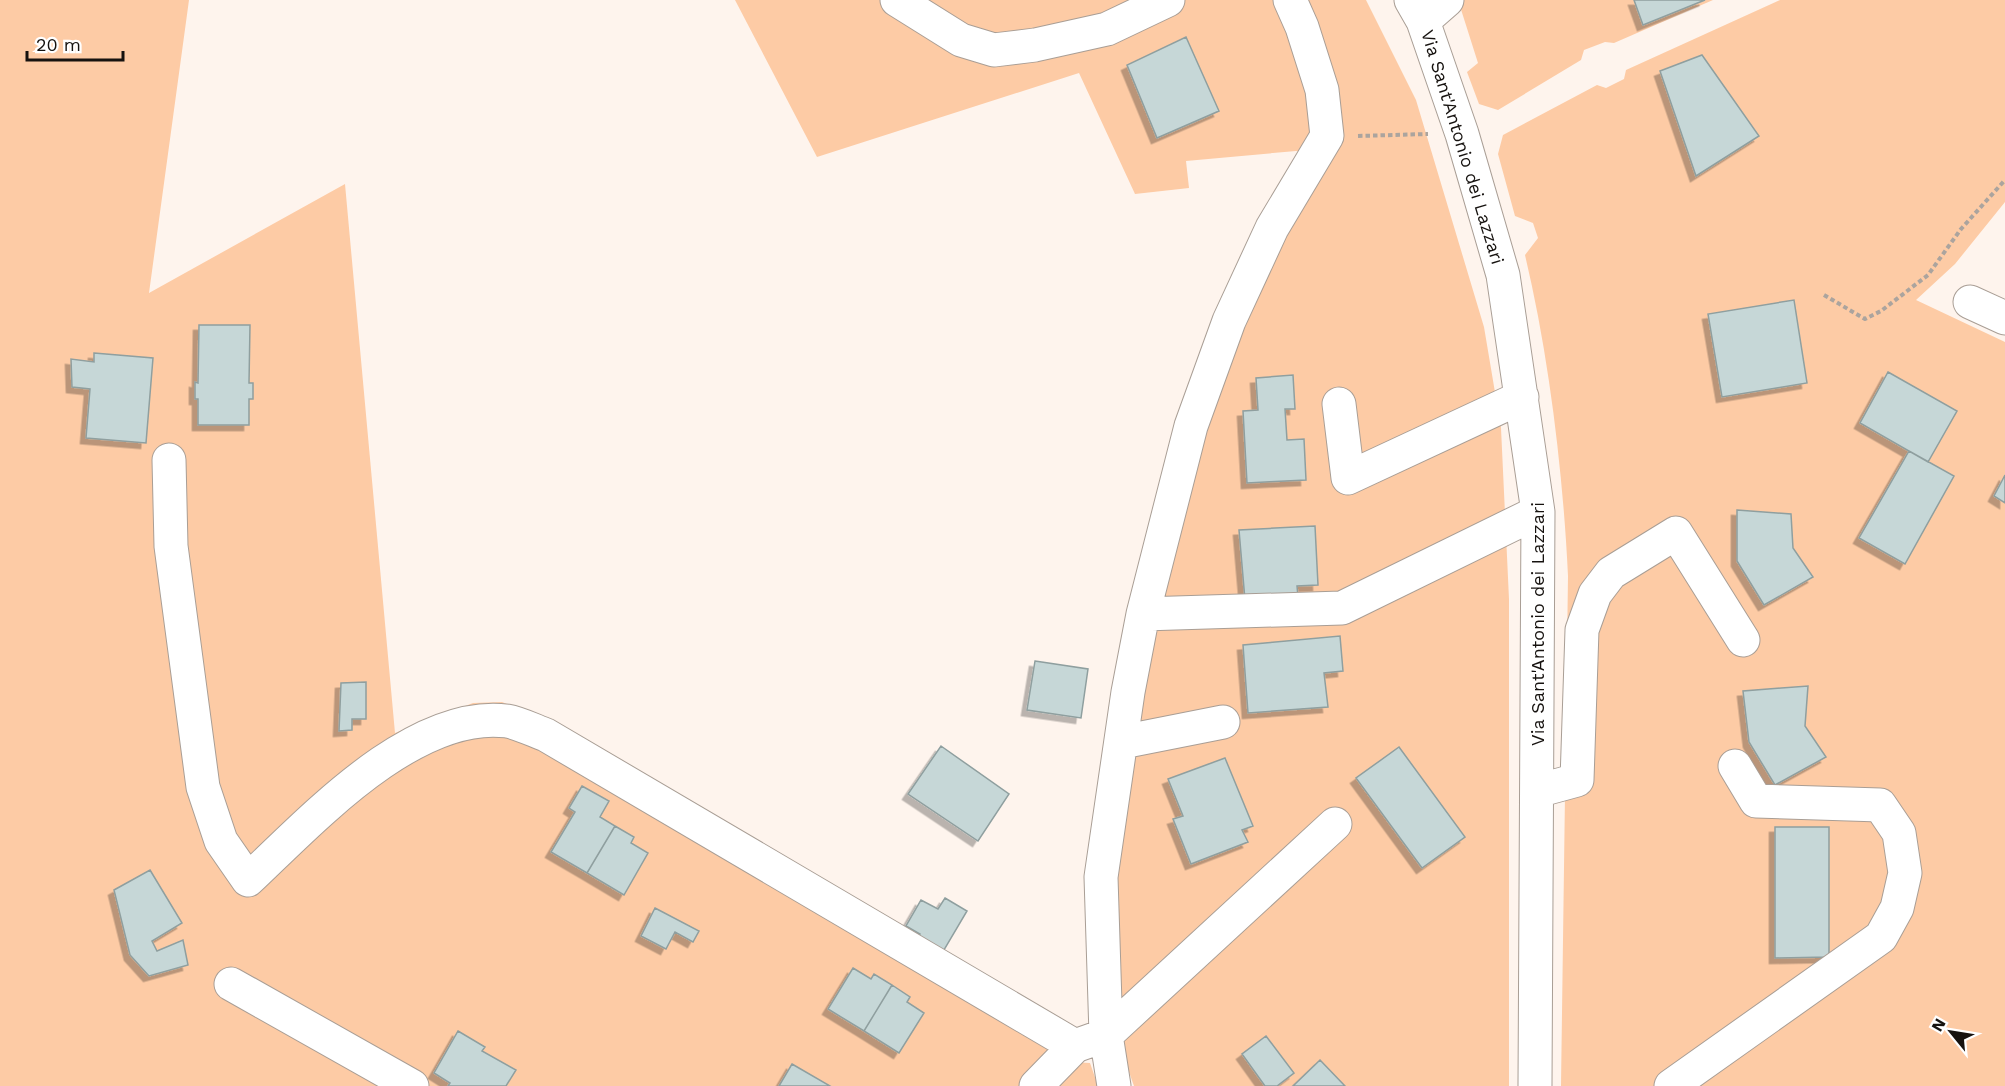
<svg xmlns="http://www.w3.org/2000/svg" width="2005" height="1086" font-family="'Work Sans',sans-serif">
<style>
.green{fill:#fdcba5}
.building{fill:#c6d7d7;stroke:#8f9f9f;stroke-width:1.5;filter:url(#shadow)}
.lines{fill:none;stroke-linecap:round;stroke-linejoin:round}
.minor-casing{stroke:#a99e95;stroke-width:35}
.path{stroke:#aba49e;stroke-width:4;stroke-dasharray:4.5 3;stroke-linecap:butt}
.minor{stroke:#fff;stroke-width:33}
.labels{text-anchor:middle;dominant-baseline:central;stroke-width:4.5;stroke-linejoin:round;paint-order:stroke}
.street-label{font-size:18px;fill:#16120f;stroke:#fff}
</style>
<defs>
<filter id="shadow"><feDropShadow dx="-5.5" dy="5.5" stdDeviation="0" flood-color="#0004"/></filter>
</defs>
<rect width="100%" height="100%" fill="#fef4ed"/>
<!-- green -->
<path class="green" d="M0,0H189L149,293L345,184L395,733L473,703L502,702L547,720L1055,1048L1020,1086H0Z
M735,0H1366L1416,100L1484,327L1501,428L1509,599V1086H1134L1123,1055L1117,985V887L1123,801L1149,659L1203,431L1241,328L1326,155L1296,151L1186,161L1189,188L1135,194L1079,73L817,157Z
M1458,0H1713L1614,43L1605,42L1584,50L1581,60L1498,110L1479,104L1467,72L1478,63Z
M1780,0H2005V202L1955,264L1916,300L2005,342V1086H1561L1568,576C1563,472 1549,356 1525,255L1538,238L1533,223L1515,216L1498,154L1503,135L1597,85L1606,88L1624,79L1626,70Z
M1071,1062L1090,1063L1098,1086H1047Z"/>
<!-- building -->
<path class="building" d="M1634,0H1705L1643,25Z
M1186,37L1219,111L1157,138L1127,65Z
M1702,55L1759,136L1696,176L1660,71Z
M1794,300L1807,383L1722,397L1708,314Z
M199,325H250L249,383H253V399H249V425H198V399H195V382L198,383Z
M94,353L153,358L146,443L86,438L90,389L72,387L71,359L94,362Z
M1888,372L1957,411L1928,462L1860,423Z
M1293,375L1295,409H1285L1287,440L1304,439L1306,480L1247,483L1243,411L1258,410L1256,378Z
M1909,451L1954,476L1905,564L1859,538Z
M2005,475V503L1994,496Z
M1737,510L1791,514L1793,548L1813,577L1764,605L1737,561Z
M1315,526L1318,585L1297,586L1298,597L1245,600L1239,530Z
M1340,636L1343,671L1324,673L1328,707L1248,713L1243,645Z
M1035,661L1088,669L1081,718L1027,710Z
M366,682V719H352V730L339,731L341,683Z
M1808,686L1805,726L1826,757L1775,785L1749,742L1743,691Z
M941,746L1009,794L978,841L908,794Z
M1399,747L1465,837L1422,868L1356,778Z
M1225,758L1253,826L1242,830L1248,842L1191,864L1173,819L1183,816L1168,779Z
M582,786L609,801L600,817L615,826L587,873L551,852L575,812L569,808Z
M615,826L634,837L631,843L648,853L624,895L587,873Z
M1775,827H1829V957L1775,958Z
M150,870L182,923L152,941L157,951L183,940L188,965L149,976L130,955L114,890Z
M945,898L967,911L944,950L915,943L920,934L906,926L921,900L938,909Z
M655,908L699,931L693,942L675,932L666,949L641,936Z
M853,968L871,979L874,974L892,985L864,1031L828,1009Z
M892,985L910,997L907,1002L924,1013L899,1053L864,1031Z
M458,1031L485,1047L482,1051L516,1070L506,1086H448L450,1083L434,1073Z
M1266,1036L1294,1073L1277,1086H1265L1242,1054Z
M1320,1060L1345,1086H1293Z
M792,1064L830,1086H779Z"/>
<g class="lines">
<!-- minor casing -->
<g class="minor-casing">
<path id="minor" d="M897,0L961,40L994,50L1035,45L1107,29L1168,0
M1411,0L1423,21L1462,134L1503,275L1538,512L1535,1086
M1423,21L1447,0
M1970,302L2005,318
M1339,404L1348,478L1522,397
M169,460L171,546L203,787L221,841L248,880C310,822 413,709 507,721C519,723 533,730 546,735L1075,1046
M1143,614L1342,608L1538,512
M1122,742L1223,722
M1537,791L1577,780L1582,630L1595,594L1611,573L1676,533L1743,640
M231,984L412,1086
M1036,1086L1075,1046L1106,1035L1335,824
M1114,1086L1106,1035L1101,877L1128,692L1143,614L1191,426L1229,321L1272,228L1327,136L1322,90L1302,27L1290,0
M1671,1086L1881,937L1897,908L1905,873L1899,833L1880,805L1756,801L1735,766"/>
</g>
<!-- path -->
<path class="path" d="M1358,136L1428,134
M1824,295L1865,319L1881,311L1928,275L1961,229L2005,180"/>
<!-- minor -->
<use href="#minor" class="minor"/>
</g>
<g class="labels">
<!-- street labels -->
<g class="street-label">
<text transform="translate(1463 147) rotate(73)">Via Sant'Antonio dei Lazzari</text>
<text transform="translate(1537 624) rotate(-90)">Via Sant'Antonio dei Lazzari</text>
</g>
</g>
<!-- north arrow -->
<g transform="translate(1951 1032) rotate(300)" stroke="#ffffff" stroke-width="4.5" paint-order="stroke">
<path d="M0-4.5L10 22L0 15L-10 22Z" fill="#16120f"/>
<text y="-9" font-size="16" font-weight="bold" text-anchor="middle" fill="#16120f">N</text>
</g>
<!-- scale -->
<path d="M27 51v9h96v-9" fill="none" stroke="#16120f" stroke-width="3"/>
<text x="36" y="51" font-size="18" fill="#16120f" stroke="#ffffff" stroke-width="4.5" paint-order="stroke">20 m</text>
</svg>
